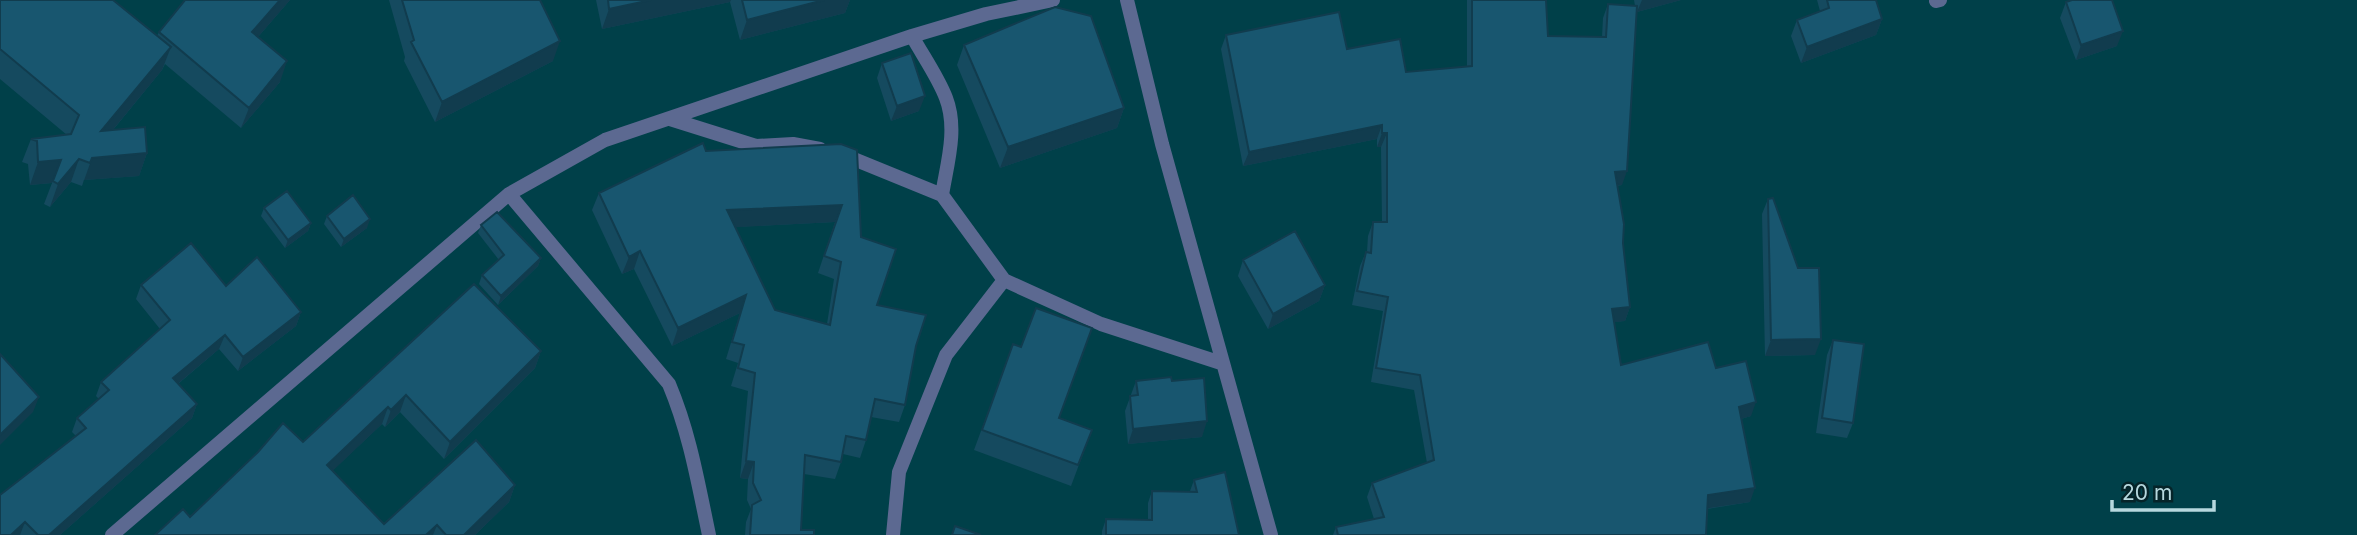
<svg xmlns="http://www.w3.org/2000/svg" width="2357" height="535" font-family="Inter,sans-serif">
<style>
.lines{fill:none;stroke-linecap:round;stroke-linejoin:round}
.minor{stroke:#5c6991;stroke-width:14}
.wall{fill:#154a5f;fill-rule:evenodd}
.shaded-wall{fill:#113c4e}
.building{fill:#18566f;stroke:#113c4e;stroke-width:2;fill-rule:evenodd}
</style>
<rect width="100%" height="100%" fill="#004049"/>
<g class="lines">
<!-- minor -->
<path class="minor" d="M1127,0L1162,144L1271,535
M1936,1L1940,0
M912,36C923,56 938,77 946,98C958,129 947,164 942,195L1004,280L1101,324L1221,363
M670,119L756,146L793,144L820,149
M839,153L942,195
M509,194L669,384C690,434 698,483 709,535
M112,535L509,194L605,140L912,36L986,14L1053,0
M893,535L899,472L946,355L1004,280"/>
</g>
<!-- wall -->
<path class="wall" d="M0,0L157,36L159,32L185,0H290L258,37L280,82L241,128L165,64L162,70L113,130L147,153L139,176L84,180L82,186L71,182L50,207L44,204L52,183L30,185L28,164L22,162L31,139L67,135L0,79Z
M389,0H540L553,61L435,122L404,61L405,57Z
M596,0H850L845,13L740,40L730,2L602,29Z
M1467,0H1546L1548,36L1602,37L1603,18L1608,4L1635,6L1634,0H1681L1637,12V9L1622,185L1617,186L1630,307L1625,321L1614,322L1621,365L1716,368L1751,416L1741,419L1750,502L1707,509L1706,535H1333L1336,527L1374,519L1367,497L1372,483L1427,463L1414,390L1371,382L1383,311L1352,305L1360,266L1366,252H1367L1368,236L1373,222H1382L1381,147H1377V139L1243,166L1221,49L1226,35L1347,49L1406,72L1467,67Z
M1817,0H1876L1882,19L1876,35L1801,63L1791,36L1797,20L1820,11Z
M2066,2L2117,46L2076,60L2060,18Z
M964,45L1124,108L1117,128L1000,168L957,65Z
M882,63L919,111L891,121L877,78Z
M841,144L861,237L877,305L916,346L905,405L899,422L871,417L866,440L860,458L843,454L841,462L835,479L804,474L801,530L814,535H745L746,522L751,509L747,500L748,479L740,478L748,391L731,386L738,363L726,359L740,313L672,346L634,269L622,274L592,210L599,193L706,151ZM835,222L818,273L834,279L827,324L775,310L735,227Z
M1768,199L1815,355L1765,356L1762,214Z
M264,208L311,223L308,231L285,248L261,216Z
M327,216L367,228L341,247L324,224Z
M481,225L541,258L538,266L498,305L479,284L482,275L499,260L478,233Z
M1243,260L1325,285L1319,301L1268,329L1238,276Z
M474,284L541,351L535,368L444,459L400,412L385,427L382,424L332,471L384,524L515,485L509,502L475,535H155L190,517L303,442Z
M141,285L226,286L301,312L296,326L238,371L219,349L178,384L197,404L192,418L60,535H0L76,436L72,432L77,418L99,399L96,396L101,382L160,329L136,299Z
M1833,340L1853,423L1847,438L1816,433L1827,355Z
M1013,344L1059,418L1092,430L1071,486L974,450Z
M1136,381L1202,437L1128,444L1125,411Z
M1194,480L1239,535H1102V531L1106,519L1148,520V503L1152,491H1190Z"/>
<!-- shaded-wall -->
<path class="shaded-wall" d="M280,0H290L245,52L252,32Z
M651,0H731L730,2L602,29L609,9Z
M824,0H850L845,13L740,40L747,20Z
M1642,0H1681L1637,12Z
M1882,19L1876,35L1801,63L1807,47Z
M2123,31L2117,46L2076,60L2081,45Z
M560,41L553,61L435,122L442,102Z
M171,47L162,70L93,154L101,131Z
M287,61L280,82L241,128L249,108Z
M925,96L919,111L891,121L897,106Z
M1124,108L1117,128L1000,168L1008,147Z
M1382,125L1377,139L1243,166L1249,152Z
M1382,133H1387L1381,147H1377Z
M147,153L139,176L84,180L82,186L92,158Z
M79,159L71,182L50,207L58,184Z
M61,160L52,183L30,185L38,162Z
M1627,171L1622,185L1610,186L1615,172Z
M842,205L835,222L721,228L727,210Z
M370,219L367,228L341,247L344,239Z
M311,223L308,231L285,248L288,240Z
M640,251L634,269L622,274L629,257Z
M541,258L538,266L498,305L501,296Z
M1325,285L1319,301L1268,329L1273,314Z
M746,295L740,313L672,346L678,328Z
M1630,307L1625,321L1607,323L1612,309Z
M301,312L296,326L238,371L243,357Z
M225,335L219,349L168,392L173,378Z
M1821,339L1815,355L1765,356L1771,340Z
M541,351L535,368L444,459L450,442Z
M406,395L400,412L385,427L391,410Z
M39,397L33,412L0,445V435Z
M1756,402L1751,416L1734,421L1739,407Z
M197,404L192,418L60,535H49Z
M388,407L382,424L321,482L327,465Z
M1207,421L1202,437L1128,444L1133,429Z
M746,461L754,462L748,479L740,478Z
M515,485L509,502L475,535H464Z
M1755,488L1750,502L1703,509L1708,495Z
M25,522L20,535H11Z
M437,525L433,535H426Z"/>
<!-- building -->
<path class="building" d="M0,0H113L171,47L101,131L145,127L147,153L92,158L90,163L79,159L58,184L53,181L61,160L38,162L37,141L31,139L71,134L79,115L0,49Z
M185,0H280L252,32L287,61L249,108L159,32Z
M402,0H540L560,41L442,102L411,42L414,40Z
M608,0H651L609,9Z
M742,0H824L747,20Z
M1472,0H1546L1548,36L1606,37L1608,4L1637,6L1627,171L1615,172L1624,224L1623,243L1630,307L1612,309L1621,365L1708,342L1716,368L1746,361L1756,402L1739,407L1755,488L1708,495L1706,535H1338L1336,527L1384,517L1372,483L1434,460L1420,375L1376,368L1388,297L1357,291L1366,252L1371,253L1373,222H1387V133H1382V125L1249,152L1226,35L1339,12L1347,49L1400,39L1406,72L1472,66Z
M1827,0H1876L1882,19L1807,47L1797,20L1829,8Z
M2072,0H2112L2123,31L2081,45L2066,2Z
M1055,7L1091,16L1124,108L1008,147L964,45Z
M911,53L925,96L897,106L882,63Z
M703,143L706,151L841,144L857,150L861,237L896,249L877,305L926,315L916,346L905,405L875,399L866,440L846,436L841,462L805,455L801,530H814V535H750L752,505L761,500L753,483L754,462L746,461L755,373L738,368L744,345L732,342L746,295L678,328L640,251L629,257L599,193ZM842,205L824,256L841,262L830,325L775,310L727,210Z
M287,191L311,223L288,240L264,208Z
M353,195L370,219L344,239L327,216Z
M1773,198L1798,268H1819L1821,339L1771,340L1768,199Z
M497,212L541,258L501,296L482,275L504,255L481,225Z
M1295,231L1325,285L1273,314L1243,260Z
M191,243L226,286L257,257L301,312L243,357L225,335L173,378L197,404L49,535H38L25,522L11,535H0V495L86,428L77,418L109,390L101,382L170,320L141,285Z
M474,284L541,351L450,442L406,395L391,410L388,407L327,465L384,524L476,440L515,485L464,535H446L437,525L426,535H155L183,509L190,517L258,452L283,423L303,442Z
M1036,308L1092,328L1059,418L1092,430L1078,465L982,430L1013,344L1021,347Z
M1833,340L1864,344L1853,423L1822,418Z
M0,354L39,397L0,435Z
M1171,377L1172,381L1204,378L1207,421L1133,429L1130,396L1138,395L1136,381Z
M1225,472L1239,535H1106V519L1152,520V491L1197,492L1194,480Z
M955,526L981,535H952Z"/>
<!-- scale -->
<path d="M2112 500v10h102v-10" fill="none" stroke="#b6d8de" stroke-width="3.5"/>
<text x="2122" y="500" font-size="21" fill="#b6d8de" stroke="#052429" stroke-width="5" paint-order="stroke">20 m</text>
</svg>
